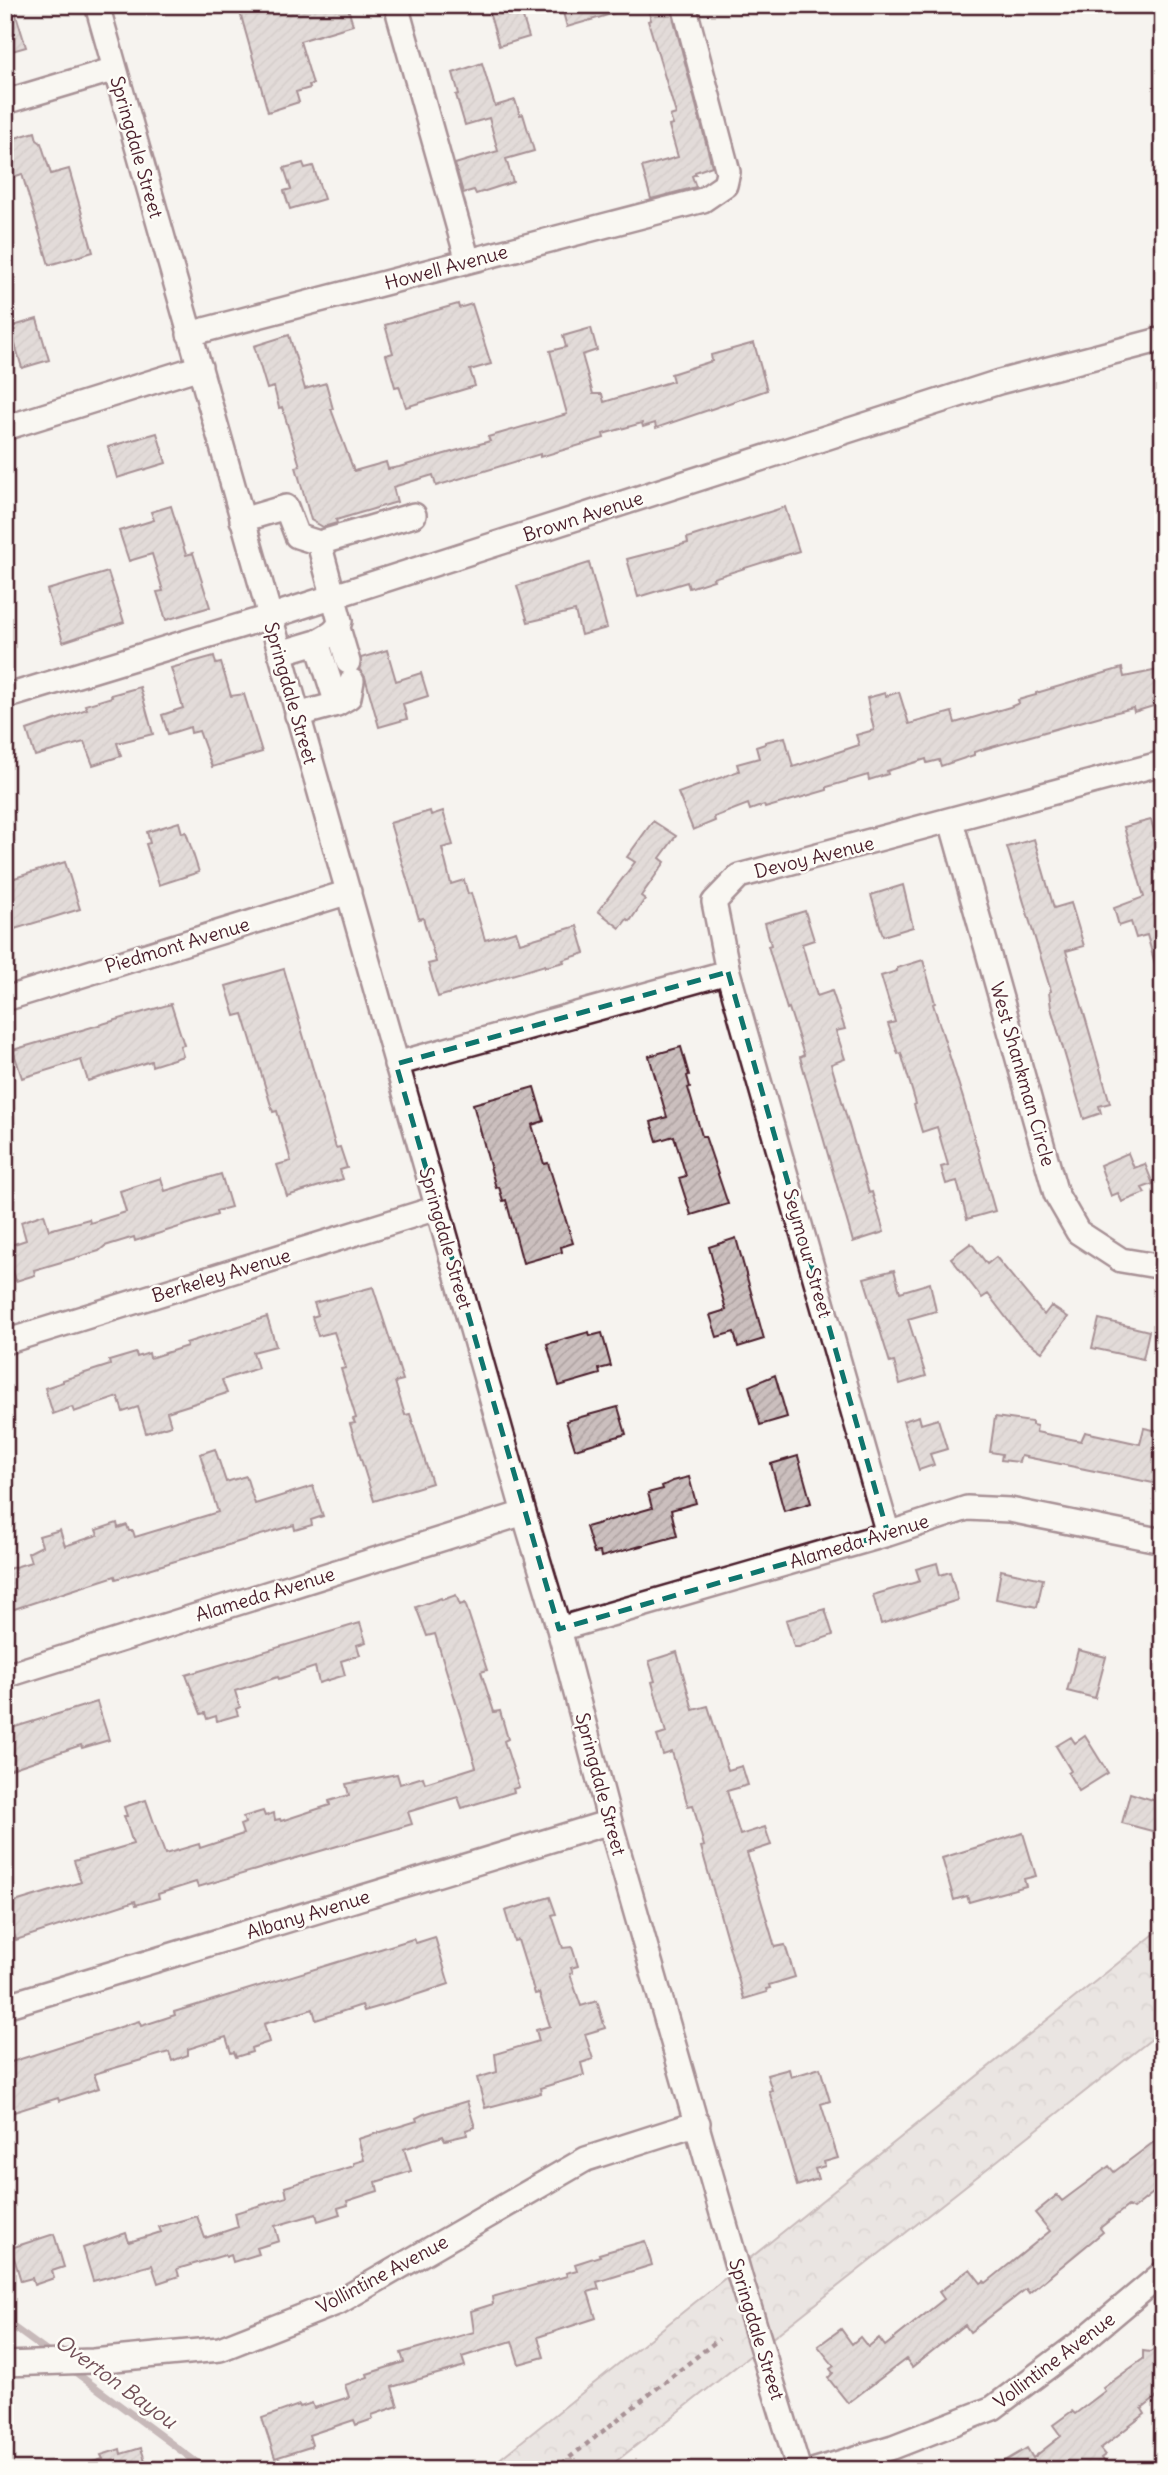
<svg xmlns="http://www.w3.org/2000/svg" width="1168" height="2475" font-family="Delius,sans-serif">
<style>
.forest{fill:url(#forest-crowns);stroke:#937a7e;stroke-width:2}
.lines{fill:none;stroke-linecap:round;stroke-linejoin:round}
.stream{stroke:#8e7378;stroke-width:7}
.building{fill:url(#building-hatch);stroke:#4a1f2b;stroke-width:2}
.minor-casing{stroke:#4a1f2b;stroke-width:28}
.path{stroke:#4a1f2b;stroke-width:4.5;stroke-dasharray:5 5;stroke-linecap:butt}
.minor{stroke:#fdfcf7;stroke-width:23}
.marked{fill:none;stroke:#0f766e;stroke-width:5;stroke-dasharray:14 9;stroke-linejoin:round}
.labels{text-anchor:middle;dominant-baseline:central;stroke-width:5;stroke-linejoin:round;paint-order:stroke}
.street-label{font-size:19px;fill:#4a1f2b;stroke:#fdfcf7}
.water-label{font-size:21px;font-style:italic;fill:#725058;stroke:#fdfcf7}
</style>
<defs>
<pattern id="forest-crowns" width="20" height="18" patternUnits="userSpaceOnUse" patternTransform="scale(1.75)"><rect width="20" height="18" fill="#dcd4d2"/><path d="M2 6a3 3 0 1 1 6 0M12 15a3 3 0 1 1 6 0" fill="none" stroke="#beb6b4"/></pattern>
<pattern id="building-hatch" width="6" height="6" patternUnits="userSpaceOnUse" patternTransform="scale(1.75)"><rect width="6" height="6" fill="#cbbfbe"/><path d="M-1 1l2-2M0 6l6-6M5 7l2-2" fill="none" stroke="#b0a4a3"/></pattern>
</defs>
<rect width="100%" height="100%" fill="#f6f3ef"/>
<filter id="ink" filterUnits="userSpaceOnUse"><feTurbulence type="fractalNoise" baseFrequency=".0143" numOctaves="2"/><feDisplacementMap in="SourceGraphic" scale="14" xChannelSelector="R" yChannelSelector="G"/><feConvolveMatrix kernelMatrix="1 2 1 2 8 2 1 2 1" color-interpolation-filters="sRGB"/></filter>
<g filter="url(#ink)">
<!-- forest -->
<path class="forest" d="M1163,1927V2030L605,2470H486Z"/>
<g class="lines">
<!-- stream -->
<path class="stream" d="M5,2321L53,2356
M71,2369L207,2470"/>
</g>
<!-- building -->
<path class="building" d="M5,5H13L26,47L5,53Z
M238,5H347L353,25L300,41L313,84L309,85L310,88L296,92L299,102L268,112Z
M487,5H519L529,37L499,46Z
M561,5H624L625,10L567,27Z
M647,5H670L712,166L695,172L696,174L692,176L696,187L651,199L642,167L678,157L669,126L673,125L670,116L676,114L648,21L651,20Z
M482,63L495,106L515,100L520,115L523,114L534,151L506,159L513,182L476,194L474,190L463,193L455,164L498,151L489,118L465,125L456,95L459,94L453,73Z
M35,132L37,140L41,143L51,174L69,169L93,252L49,265L22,174L10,178L5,162V141Z
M303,163L305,168L313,166L324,199L290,209L284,191L291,189L284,168Z
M458,304L459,308L472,304L491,364L470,370L475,386L406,407L399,386L395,387L386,355L393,353L385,325Z
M37,319L49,360L22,368L10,327Z
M591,328L597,350L582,355L593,394H602L604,402L673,381L671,374L712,361L711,355L754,343L767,390L656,428L655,423L643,427L642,423L603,434L604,438L540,457V454L436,486L433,475L393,487L397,502L336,520L337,523L323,527L311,520L296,467L300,466L282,407L279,408L274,387L267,389L254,346L289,335L305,389L326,383L333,409H331L354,471L386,462L388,469L399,467L490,441L488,437L567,414L550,351L566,347L563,336Z
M157,433L166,463L117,478L108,447Z
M171,506L186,555L193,553L210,607L166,620L157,592L163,591L152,554L129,561L119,531L154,520L151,512Z
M785,507L799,551L713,578L714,580L689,588L687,582L638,597L627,559L688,543L687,538Z
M589,563L607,628L581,635L575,611L528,622L517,586Z
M108,572L124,622L63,642L47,590Z
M387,650L396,681L421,673L428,696L403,704L407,719L379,727L365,677L359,669L361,658Z
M214,656L216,664L221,663L231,696L244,694L262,752L212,767L199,731L191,733L190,727L168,734L162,715L183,708L171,668Z
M1122,668L1124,677L1163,669V703L1134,712L1133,708L1101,716L974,752V755L941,766L939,760L927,763L926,759L887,771L888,774L869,780L868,775L827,787V790L765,808L764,805L750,810L748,804L714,817L715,821L693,830L678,793L739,771L737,764L759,758L756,747L765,744V742L785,737L793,767L859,745L856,735L874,730L867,698L885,693L886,696L899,692L909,724L952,712L955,723L1010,707L1019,703L1018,700L1036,695V693Z
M140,687L153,734L117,743L121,756L93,765L84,742L35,756L27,730L87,709L85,705L112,697L111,695Z
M430,811L431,815L443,811L453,845L442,848L451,884L464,880L468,894L471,893L485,940L516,931L520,943L577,926L585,953L563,960L564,962L545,967V965L438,997L428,964L436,962L423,918L419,919L390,823Z
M1151,820L1163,863V970L1157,971L1147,935L1136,938L1131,922L1119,926L1114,908L1144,897L1124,827Z
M653,821L676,836L660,858L665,862L641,896L645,899L630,921L627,919L620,928L598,911L635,862L627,857Z
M179,822L182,833L186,832L199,872L159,885L146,844L150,843L147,832Z
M1034,839L1054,908L1071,903L1084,946L1066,951L1110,1103L1099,1106L1101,1113L1084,1119L1051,1008L1049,992L1051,991L1007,847Z
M65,862L80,909L5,932V881Z
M903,885L913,927L883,936L871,895Z
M805,911L814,940L802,944L817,996L832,991L845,1029L836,1031L845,1059L831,1064L869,1193L872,1192L884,1232L853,1242L800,1057L804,1055L789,1008L787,1009L768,946L771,945L765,923Z
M923,960L935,1003L933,1004L963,1098L995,1211L967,1219L957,1181L946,1184L941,1167L948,1165L937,1127L922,1132L914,1105L916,1104L901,1053L898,1054L888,1024L895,1022L881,976L897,971V968Z
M284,969L336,1148L340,1147L347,1168L340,1170L343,1179L287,1196L277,1165L291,1161L277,1111L273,1112L243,1014L235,1016L226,986Z
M171,1004L184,1045L180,1046L183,1056L152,1066L151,1061L88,1081L81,1060L22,1078L13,1050Z
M681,1047L689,1075L687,1076L690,1087L688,1088L702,1136H705L728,1204L691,1215L679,1178L686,1176L674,1136L657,1141L651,1122L667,1117L649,1056Z
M534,1087L544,1121L532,1125L544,1164L548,1163L573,1243L561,1247L562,1252L523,1263L506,1200L503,1201L499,1187L496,1188L473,1104Z
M1128,1153L1134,1168L1145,1164L1153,1184L1142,1188L1145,1193L1122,1202L1118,1193L1111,1196L1100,1165Z
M221,1174L231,1207L216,1211L217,1215L135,1241L134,1237L105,1246L99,1251L34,1270L35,1275L16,1281L5,1247L26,1240L21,1222L44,1214L49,1230L89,1219L90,1223L126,1212L120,1191L161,1178L165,1191Z
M736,1238L764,1339L738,1347L734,1332L717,1337L710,1315L726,1310L709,1247Z
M971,1243L987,1264L996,1257L1044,1315L1051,1306L1068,1317L1042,1352L1020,1336L988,1294L982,1298L951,1258Z
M894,1270L900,1292L930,1283L936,1311L908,1319L926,1376L900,1384L894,1362L890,1363L864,1278Z
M373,1287L403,1380L395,1382L405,1415L410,1414L432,1483L374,1501L350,1424L355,1423L353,1419L356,1418L341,1369L346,1368L334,1332L318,1336L312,1317L318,1315L314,1303Z
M267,1317L276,1346L253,1352L258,1368L222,1380L227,1393L167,1412L171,1425L146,1433L138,1407L123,1412L118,1397L74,1412L72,1407L53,1414L45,1388L63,1382V1380L110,1365L109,1361L136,1353L137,1357L149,1353L150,1358L187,1346L186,1343Z
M1099,1319L1149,1331L1143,1359L1092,1348Z
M589,1332L590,1336L602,1333L611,1366L599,1369L600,1374L559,1386L547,1344Z
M775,1375L787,1417L760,1425L749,1386Z
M618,1407L626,1434L575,1449L566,1421Z
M919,1416L921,1424L938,1419L947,1449L930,1454L934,1465L919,1470L903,1421Z
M995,1417L1032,1422V1425L1037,1426L1036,1432L1081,1441L1085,1432L1140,1444L1144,1428L1163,1432V1485L1021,1456L1019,1462L1001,1460L1002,1454L990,1452Z
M215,1449L226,1482L246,1476L255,1504L313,1486L323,1516L311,1520L312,1525L295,1530L294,1525L116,1579L115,1576L5,1612V1570L31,1562L28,1553L42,1546L39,1536L60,1530L65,1546L98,1535L96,1530L117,1523L118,1528L127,1525L129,1531H133L135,1537L218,1512L200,1454Z
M798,1456L811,1503L784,1511L771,1464Z
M689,1477L696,1503L671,1510L677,1536L601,1557L600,1552L594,1553L586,1527L652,1508L648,1493L663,1489L662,1486L673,1481Z
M937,1563L940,1575L950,1572L958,1600L881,1624L873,1595L920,1581L916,1569Z
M1001,1570L1043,1579L1037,1607L996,1599Z
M456,1595L460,1605L465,1603L487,1670L481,1672L494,1712L500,1711L508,1739L504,1741L519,1787L513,1789L514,1792L462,1808L458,1797L408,1812L412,1824L198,1887L196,1882L158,1894L159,1898L136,1905L135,1901L16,1940L5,1905L81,1882L74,1861L133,1844L124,1816H127L124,1807L146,1800L165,1854L199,1844L200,1848L243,1834L240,1825L245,1823L243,1817L263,1811L265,1816L274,1813L275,1820L280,1819L281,1821L330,1805L329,1801L349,1795L346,1784L397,1774L400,1784L423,1777L425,1783L476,1767L435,1634L427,1636L416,1607L441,1598L442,1600Z
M825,1609L833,1635L799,1647H794L786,1620Z
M360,1623L366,1642L357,1645L360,1655L341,1661L345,1675L319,1683L315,1667L279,1679L278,1677L235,1691L240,1707L236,1709L238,1715L217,1721L216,1716L207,1719L205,1713L201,1714L186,1675Z
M1078,1650L1106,1657L1095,1698L1067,1691Z
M677,1652L693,1710L708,1706L728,1770L742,1766L748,1785L727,1791L740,1835L765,1827L771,1845L747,1853L775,1947L785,1945L795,1977L769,1985L770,1988L766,1989L767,1992L744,1999L701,1847L704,1846L693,1805L688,1806L672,1752L663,1755L657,1736L666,1733L652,1682L655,1681L649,1661Z
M97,1702L109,1740L82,1748L81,1745L5,1771V1730Z
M1085,1736L1108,1773L1079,1791L1068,1773L1071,1771L1056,1746L1071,1737L1075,1743Z
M1130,1793L1163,1803V1834L1122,1823Z
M1023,1833L1036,1876L1024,1879L1026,1886L969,1902L967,1896L954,1900L942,1858Z
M550,1897L556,1914L552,1915L563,1948L572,1947L578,1966L571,1968L573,1973L570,1974L581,2006L597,2001L605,2028L585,2034L593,2059L581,2063L584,2075L540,2088L541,2093L485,2108L477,2078L497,2072L495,2054L539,2041L536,2030L550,2026L539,1993L535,1994L518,1940L514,1941L505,1911Z
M435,1937L449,1984L385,2005L364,2011L362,2005L316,2020L313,2009L264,2024L269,2042L251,2048L252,2052L236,2057L234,2052L231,2053L226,2037L188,2049V2055L172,2061L169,2052L94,2074L99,2088L59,2101L58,2098L5,2115V2064L139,2021L141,2026L175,2015L174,2012L197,2005L413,1939L416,1943Z
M820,2068L830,2101L821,2104L838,2158L824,2162L825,2166L815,2169L818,2179L797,2186L769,2091L772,2090L767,2075L789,2069L791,2077Z
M467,2101L475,2127L466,2130L467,2135L445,2140L443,2136L404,2149L411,2171L376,2182L378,2191L347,2201L348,2205L338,2208L340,2214L318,2221L316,2214L275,2226L279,2241L257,2248L259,2254L233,2262L231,2255L226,2257L225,2255L177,2269L179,2276L158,2283L152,2265L93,2281L83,2248L126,2233L129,2242L161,2232L159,2227L197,2216L205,2238L238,2227L235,2213L287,2197L285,2187L354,2166V2163L364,2160L358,2139L417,2121L416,2118L424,2114Z
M1163,2135V2185L1133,2209L1128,2206L1100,2228L1103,2232L1029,2293L1026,2289L970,2332L965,2325L912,2367L906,2359L848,2403L828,2378L833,2373L830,2369L834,2366L818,2346L841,2329L852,2344L860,2337L868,2347L879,2338L885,2346L944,2299L939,2292L970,2269L981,2283L984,2281L986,2283L1050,2231L1035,2213L1057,2195L1062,2201L1109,2166L1114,2172Z
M54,2234L64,2267L52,2271L54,2278L34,2285L32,2278L21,2281L11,2248Z
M645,2241L652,2265L597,2282L599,2289L588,2292L596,2318L538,2337L544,2357L519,2364L512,2341L462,2357L465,2366L392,2387L398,2406L372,2415L373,2419L356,2425L354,2420L309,2435L312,2445L310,2447L275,2458L262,2418L299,2405L300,2407L312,2403L314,2408L349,2397L345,2385L368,2377L367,2374L404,2362L401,2353L474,2332L471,2311L493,2304L492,2297L567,2276L566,2273L577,2270L575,2264L600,2256L599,2254Z
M1163,2343V2392L1142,2409L1145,2414L1100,2449L1105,2455L1101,2458L1109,2470H990L1027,2448L1033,2458L1061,2436L1053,2425L1072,2411L1075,2414L1105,2391L1103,2388L1143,2359V2351L1150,2352Z
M141,2448L148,2470H83L82,2465L103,2459L101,2455L120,2449L121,2454Z"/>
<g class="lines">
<!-- minor casing -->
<g class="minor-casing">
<path id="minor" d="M97,5L524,1513L559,1629L610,1822L741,2280L799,2470
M396,5L468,261
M5,102L115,69
M189,334L703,200L725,185L728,172L684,5
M5,428L200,367
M242,520L286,507L297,536L319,543L414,515
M338,628L348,662
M317,642C327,636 337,633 340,621L319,543
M280,653L317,642L337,704L297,715
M5,697L269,617L999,382L1163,339
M337,704L349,697L352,681
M951,821L1056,1194L1078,1232L1121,1260L1163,1267
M5,999L349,892
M396,1064L728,972
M5,1342L437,1208
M888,1534L728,972L714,902L739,876L1163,763
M559,1629L888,1534L967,1508L1010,1510L1163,1541
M5,1676L524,1513
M5,2006L610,1822
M5,2364L93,2361L220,2349L339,2302L586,2159L698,2123
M816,2470L893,2447L993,2408L1081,2342L1163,2273"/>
</g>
<!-- path -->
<path class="path" d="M554,2470L719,2339"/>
<!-- minor -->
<use href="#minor" class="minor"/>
</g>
</g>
<!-- marked area -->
<path d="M0 0H1168V2475H0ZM728,972L888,1534L559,1629L396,1064Z" fill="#f6f3ef" fill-opacity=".55" fill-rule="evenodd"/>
<path class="marked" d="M728,972L888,1534L559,1629L396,1064Z"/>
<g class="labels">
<!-- street labels -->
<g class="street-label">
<text transform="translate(137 147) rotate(74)">Springdale Street</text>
<text transform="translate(446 267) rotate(-15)">Howell Avenue</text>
<text transform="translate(583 516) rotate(-18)">Brown Avenue</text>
<text transform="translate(291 693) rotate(74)">Springdale Street</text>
<text transform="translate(814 857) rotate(-14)">Devoy Avenue</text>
<text transform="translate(177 945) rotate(-17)">Piedmont Avenue</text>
<text transform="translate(1023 1074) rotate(74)">West Shankman Circle</text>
<text transform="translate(446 1238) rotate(74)">Springdale Street</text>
<text transform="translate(808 1253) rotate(74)">Seymour Street</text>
<text transform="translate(221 1275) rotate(-17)">Berkeley Avenue</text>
<text transform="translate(859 1541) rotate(-17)">Alameda Avenue</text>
<text transform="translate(265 1594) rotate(-17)">Alameda Avenue</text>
<text transform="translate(601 1784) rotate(75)">Springdale Street</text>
<text transform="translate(308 1914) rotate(-17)">Albany Avenue</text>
<text transform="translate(382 2274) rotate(-28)">Vollintine Avenue</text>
<text transform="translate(757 2329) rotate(73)">Springdale Street</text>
<text transform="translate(1054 2360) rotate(-37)">Vollintine Avenue</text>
</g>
<!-- water labels -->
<g class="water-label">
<text transform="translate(116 2381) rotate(36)">Overton Bayou</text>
</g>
</g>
<!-- margin -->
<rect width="1168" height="2475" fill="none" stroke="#fdfcf7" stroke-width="28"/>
<rect x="14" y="14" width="1140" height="2447" fill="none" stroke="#4a1f2b" stroke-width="2.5" filter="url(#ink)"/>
</svg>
